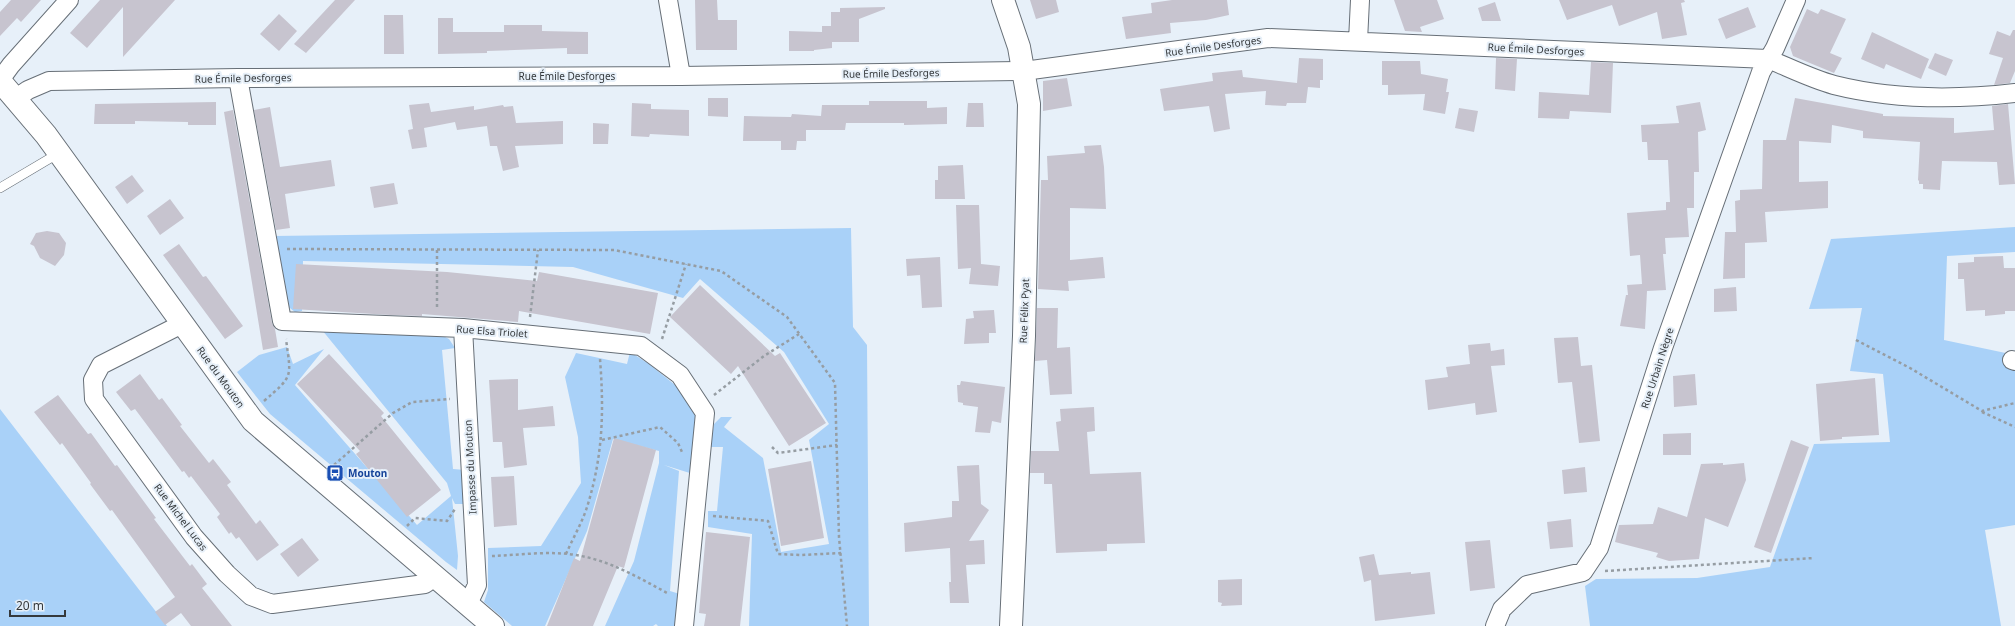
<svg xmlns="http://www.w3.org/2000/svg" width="2015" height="626" font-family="'Noto Sans',sans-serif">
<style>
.green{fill:#a9d1f8}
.building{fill:#c7c4cf}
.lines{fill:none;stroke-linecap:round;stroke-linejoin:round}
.service-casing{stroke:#676f77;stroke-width:10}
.minor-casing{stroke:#676f77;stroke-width:20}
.tertiary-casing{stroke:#676f77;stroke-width:24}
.path{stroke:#969da3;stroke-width:2.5;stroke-dasharray:3 3;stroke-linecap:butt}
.service{stroke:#fff;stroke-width:9}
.minor{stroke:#fff;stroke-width:18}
.tertiary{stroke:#fff;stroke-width:22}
.labels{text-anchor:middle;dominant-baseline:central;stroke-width:4;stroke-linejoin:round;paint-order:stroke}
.street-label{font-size:10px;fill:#35393c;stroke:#e7f0f9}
.transit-label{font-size:10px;font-weight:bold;fill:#164399;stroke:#e7f0f9;text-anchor:start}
</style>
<rect width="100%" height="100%" fill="#e7f0f9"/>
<!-- green -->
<path class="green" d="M2015,227V252L1947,256L1944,340L2015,355V525L1985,530L2001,626H1590L1585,586L1596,579L1697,578L1770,567L1814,444L1890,442L1883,374L1850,371L1862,308L1809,309L1831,239Z
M851,228L853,327L867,345L869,626H749L752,534L708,527V511H717L723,447H710L714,424L721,417H732L724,427L763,458L781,552L829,544L809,440L829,424L784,352L700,279L683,298L573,267L303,261L302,311L295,312L286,305L274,236Z
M322,330L439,334L449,339L455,348L442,350L453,469L465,470L469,504H455L452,498L458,556L457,570L446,562L270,414L237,372L259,355L287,347L293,364L324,349L295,385L417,525L451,496L447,483Z
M630,352L649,364L680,389L698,418L693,474L664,465L679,471L670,591L683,595L679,626H658L656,624L653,626H605L634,561L659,463V451L613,439L587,531L545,626H512L484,602L488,590V548L541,546L581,483L578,437L565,377L576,353L627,364Z
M0,409L167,626H0Z"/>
<!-- building -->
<path class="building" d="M11,0H41L21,22L17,18L0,36V12Z
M100,0H175L123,57V7L87,48L70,33Z
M335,0H355L306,53L294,44Z
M695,0H717L718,20H737V50H696Z
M1030,0H1056L1059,12L1036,19Z
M1172,0H1227L1229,15L1206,20L1170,23L1171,33L1126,39L1122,17L1152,13L1151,3Z
M1394,0H1437L1444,19L1420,27L1422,32L1405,31Z
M1559,0H1684L1685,2L1681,3L1687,35L1662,39L1657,12L1619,26L1612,5L1567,20Z
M1495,2L1501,21H1482L1478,8Z
M885,7V9L859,19V42H832V48L814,50V51H789V31L822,32V26H831V12H840V8Z
M1748,7L1756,27L1726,39L1718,19Z
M1807,9L1818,14L1821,9L1846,19L1830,53L1842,58L1834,73L1793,56L1790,47Z
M279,14L297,31L279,51L260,34Z
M384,15H403L404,54H384Z
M438,18H453V32H504V25H542V31L588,32V54H567V48L487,51V53L438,54Z
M2013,30H2015V71L2010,83L1994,85L2003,58L1989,54L1997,31L2010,36Z
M1872,32L1929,59L1921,79L1886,64L1884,69L1861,59Z
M1935,53L1953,60L1946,76L1928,68Z
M1299,58L1323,59V80H1320V88L1308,87L1306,103H1287L1286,106L1265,105L1266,91L1225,94L1230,129L1214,132L1209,106L1164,111L1160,89L1213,81L1212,73L1242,70L1243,77L1297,83Z
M1496,58L1517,59L1515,91L1495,89Z
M1382,61H1420L1421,74L1448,79L1446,92H1449L1445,114L1423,110L1425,94L1388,95V85H1382Z
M1591,62L1613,63L1611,113L1570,111L1569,119L1538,118L1539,92L1589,95Z
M1067,78L1072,106L1043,111V81Z
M708,98H728V117L708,116Z
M1795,98L1883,114V116L1954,118V133L1994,130L1992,106L2008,104L2015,184L1999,185L1997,162L1942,161L1940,190L1923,189V184H1919V181L1918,180L1920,142L1863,138V131L1832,125L1831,143L1799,141V182L1828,181V208L1765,212L1767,242L1745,243V278L1723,279L1725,232H1736L1735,201L1740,200V190L1762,189L1763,140H1786Z
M869,101H927V108L947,107V124L904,125V123H846L845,130H806V141H797L796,150H781V141H743L744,116L791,117L792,114L821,116L822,105H869Z
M216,102V125H188V122L135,121V124H94L95,104Z
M1700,102L1706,130L1698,132L1699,172H1694V208H1687L1689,237L1665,238L1666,254H1663L1666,290L1647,291L1645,329L1620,326L1626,295H1628L1627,285L1642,284L1640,255L1630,256L1627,213L1666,210V202H1670L1668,160H1648L1647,142H1642L1641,125L1679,123L1676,106Z
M429,103L431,112L474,106V110L503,105L504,107L513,106L516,123L563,121V144L515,146L519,167L503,171L497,146H490L487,126L457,130L455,122L424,128L427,147L412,149L408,130L413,129L409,105Z
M632,103L651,104V109L689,110V136L650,134L649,137L631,136Z
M968,103H983L984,127H966Z
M270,107L280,167L331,160L335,186L285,194L290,228L276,230L254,110Z
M1459,108L1478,111L1474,132L1455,128Z
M233,110L272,323L275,329L278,347L263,350L224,112Z
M593,123L609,124L608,144H593Z
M1101,145L1104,167L1106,209L1070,208V260L1103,257L1105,278L1068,281L1069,291L1038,289L1041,180H1048L1047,156L1085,153L1084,146Z
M963,165L965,199H935V180H938V166Z
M132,175L144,191L127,204L115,187Z
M394,183L398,204L374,208L370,187Z
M170,199L184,218L160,235L147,216Z
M956,205H979L981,264L1000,266L998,286L969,284L971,268L958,269Z
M47,231L59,233L66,243L64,255L55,266L40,258L34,246L30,244L36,233Z
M179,244L203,277L206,276L243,326L225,339L163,255Z
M2003,256L2004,268H2015V311H2005V314L1985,316V310L1966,311L1964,279H1958V263L1974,262V257Z
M940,257L942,307L922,308L920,275L907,276L906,259Z
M296,264L447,272L537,281L539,272L658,293L650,334L519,311L518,322L422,314V316L390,315L293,309Z
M700,285L775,356L780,353L826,423L789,446L738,366L731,374L670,317Z
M1736,287L1737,311L1714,312V289Z
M1037,308H1058L1057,348L1070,347L1072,394L1050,395L1047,360L1035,361Z
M994,310L996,333H989V343L964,344L966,319L974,318L973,311Z
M1578,337L1581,366L1592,365L1600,441L1579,443L1572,382L1558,383L1554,338Z
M1490,343L1491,351L1504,349L1505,365L1491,366L1497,412L1476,415L1475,403L1428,410L1425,380L1448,377L1446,367L1470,364L1468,345Z
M329,354L384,413L381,416L441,490L407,517L356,454L360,451L297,384Z
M140,374L159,400L162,398L182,425L180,426L209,463L213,459L231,482L227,485L256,524L260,520L279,545L257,561L239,537L236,539L231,532L229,534L217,517L220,514L191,476L189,478L184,471L182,472L135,409L131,411L116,392Z
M1695,374L1697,405L1674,407L1673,376Z
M1875,378L1879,435L1842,437V439L1820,441L1816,384Z
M518,379V410L553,406L555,426L523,428L527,465L504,468L502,442H493L489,380Z
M961,381L1005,387L1001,423L992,421L990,433L975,432L978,407L963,405V403L958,402L957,385H960Z
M58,395L88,434L91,433L115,466L117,465L156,518L154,519L190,566L192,564L207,584L202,588L232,626H191L181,613L165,625L155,612L175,597L112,510L110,511L90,484L91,483L62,443L60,445L34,412Z
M1094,407L1095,431L1087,432L1090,474L1141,472L1145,543L1107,544V551L1056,553L1052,484H1044V473H1030L1031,451H1059L1056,422L1061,421L1060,409Z
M1691,433V455H1663V434Z
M614,438L656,450L624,568L618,566L593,626H547L574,558L580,561Z
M1791,440L1809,447L1771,553L1754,547Z
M811,461L824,538L781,546L768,469Z
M1723,463V465L1744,463L1746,480L1728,527L1705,518L1699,559L1669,561L1656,557L1658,553L1615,542L1619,525L1653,524L1658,507L1687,517L1701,464Z
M979,465L981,504L989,510L969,541L984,540L985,564L966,565L969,603H950L949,582H951L950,548L905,552L904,523L952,517V501H959L957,466Z
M1585,467L1587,492L1564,494L1562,470Z
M514,476L517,525L494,527L491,477Z
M1571,519L1573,547L1550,549L1547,522Z
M706,532L750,537L740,626H704L706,614L699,613Z
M302,538L319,560L298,577L280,554Z
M1490,540L1495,588L1470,591L1465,542Z
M1374,554L1379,575L1411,572V574L1430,572L1435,614L1375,621L1371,580L1364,582L1359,557Z
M1242,579V605L1221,606L1222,603L1218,602V580Z"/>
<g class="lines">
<!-- service casing -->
<g class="service-casing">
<path id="service" d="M0,188L59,153"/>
</g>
<!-- minor casing -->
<g class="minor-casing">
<path id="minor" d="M668,0L681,76
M1358,41L1360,0
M238,78L282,321L463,328L641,346L680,375L705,413L684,626
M0,80L11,65L69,0
M15,99L28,90L49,81L238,78L681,76L1024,71L1268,38L1768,59C1790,68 1812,79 1834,85C1894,100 1954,100 2015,93
M182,324L101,365L93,380L94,399L194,537L227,574L251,596L272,604L425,584L436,576
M463,328L477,585L468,604
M2012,360L2015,361
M1495,626L1502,609L1527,585L1583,572L1599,548L1663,348L1761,72L1775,48L1796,0"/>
</g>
<!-- tertiary casing -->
<g class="tertiary-casing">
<path id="tertiary" d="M1003,0L1019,47L1029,104L1024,336L1011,626
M0,81L46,135L253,421L493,626"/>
</g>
<!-- path -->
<path class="path" d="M287,249L614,250L721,271L787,317L835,383L839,537L847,626
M437,250V309
M530,317L538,250
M662,339L686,264
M1856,340L1910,368L1982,411L2015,403
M714,395L764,356L799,334
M264,401C294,375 291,378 286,339
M1982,412L2015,427
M602,440L660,427L678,443L682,452
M772,447L778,453L837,445
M334,465L393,413L412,402L450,399
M713,516L768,521L778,554L802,555L841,553
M407,526L415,518L447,521L455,509
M566,554C573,538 583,521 588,504C603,454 604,411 600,359
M492,556C521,555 553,550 581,556C613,562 641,579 669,594
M1605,571L1814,558"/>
<!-- service -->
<use href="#service" class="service"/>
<!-- minor -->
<use href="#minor" class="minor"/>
<!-- tertiary -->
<use href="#tertiary" class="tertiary"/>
</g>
<!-- icons -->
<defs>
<g id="bus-square" transform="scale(0.9)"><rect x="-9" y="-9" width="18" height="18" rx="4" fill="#1a4fb4" stroke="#e7f0f9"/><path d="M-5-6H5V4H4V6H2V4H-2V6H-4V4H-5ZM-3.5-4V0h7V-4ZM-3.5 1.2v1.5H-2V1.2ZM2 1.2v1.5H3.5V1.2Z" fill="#fff"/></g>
</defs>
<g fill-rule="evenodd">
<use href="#bus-square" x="335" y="473"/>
</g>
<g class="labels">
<!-- street labels -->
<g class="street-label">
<text transform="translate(1213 46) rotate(-8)">Rue Émile Desforges</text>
<text transform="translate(1536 49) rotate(3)">Rue Émile Desforges</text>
<text transform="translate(891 73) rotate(-1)">Rue Émile Desforges</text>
<text x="567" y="76">Rue Émile Desforges</text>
<text transform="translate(243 78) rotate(-1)">Rue Émile Desforges</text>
<text transform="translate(1024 311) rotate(-88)">Rue Félix Pyat</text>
<text transform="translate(492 331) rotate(4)">Rue Elsa Triolet</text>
<text transform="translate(1657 368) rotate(-72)">Rue Urbain Nègre</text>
<text transform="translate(221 377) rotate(54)">Rue du Mouton</text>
<text transform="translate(470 467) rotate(-93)">Impasse du Mouton</text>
<text transform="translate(181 517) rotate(53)">Rue Michel Lucas</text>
</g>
<!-- transit labels -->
<g class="transit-label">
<text x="348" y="473">Mouton</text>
</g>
</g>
<!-- scale -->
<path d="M10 610v6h55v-6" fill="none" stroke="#35393c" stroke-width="2"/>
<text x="16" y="610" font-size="12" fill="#35393c" stroke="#e7f0f9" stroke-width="3" paint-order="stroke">20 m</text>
</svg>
